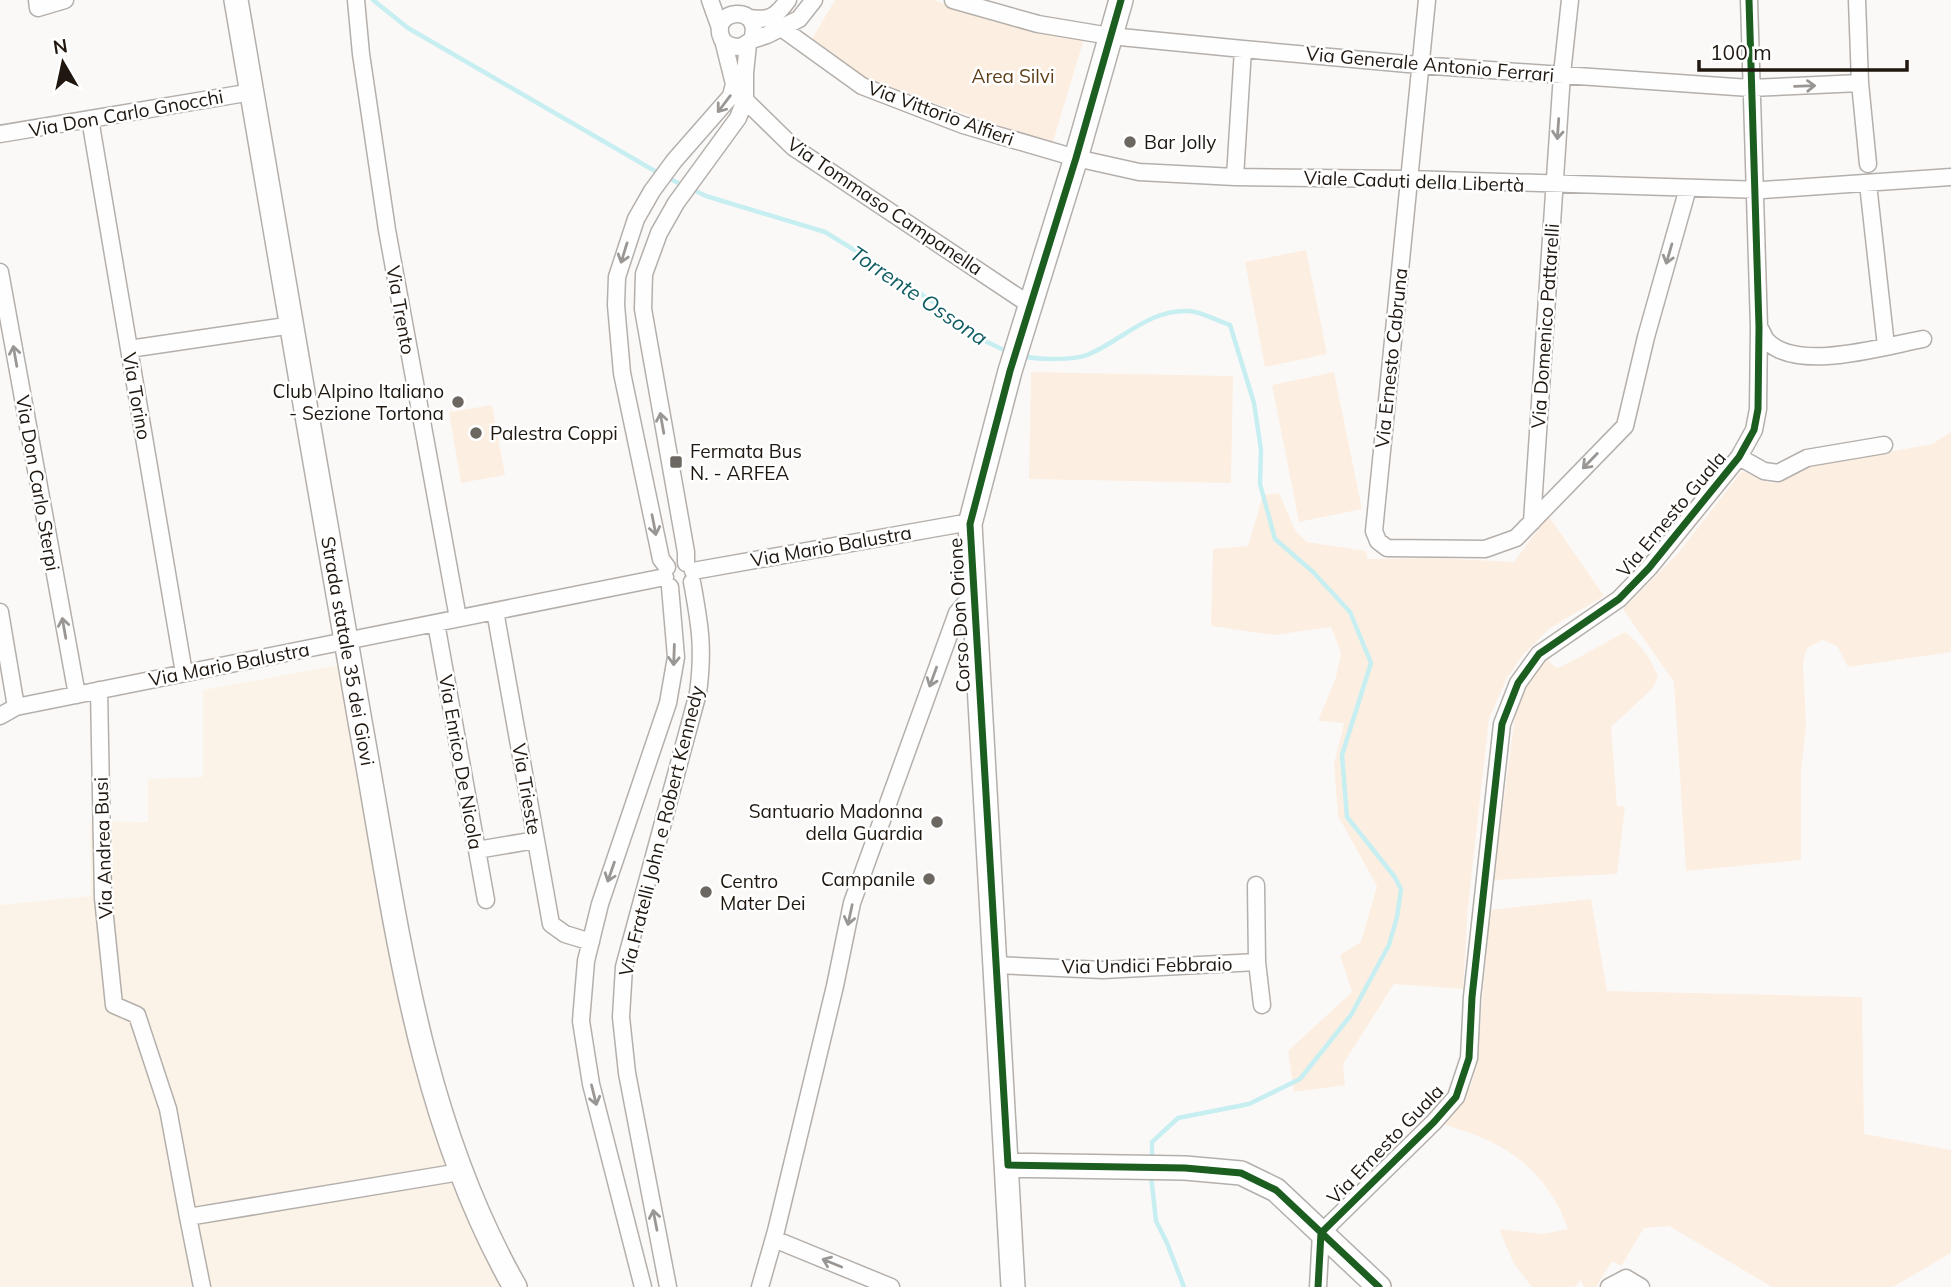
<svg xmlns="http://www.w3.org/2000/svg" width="1951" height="1287" font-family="Mulish,sans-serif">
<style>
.industrial{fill:#fbf3e7}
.green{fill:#fcefe2}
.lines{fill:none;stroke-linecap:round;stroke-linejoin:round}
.stream{stroke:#c7eef1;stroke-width:4.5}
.street-casing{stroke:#b4afab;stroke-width:19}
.secondary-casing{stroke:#b4afab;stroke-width:26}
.street{stroke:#fefefe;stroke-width:16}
.secondary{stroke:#fefefe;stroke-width:23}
.cycleway-casing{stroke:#fff;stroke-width:11}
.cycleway{stroke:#1b5e20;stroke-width:7}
.oneway{stroke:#9a9693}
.poi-dot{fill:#6d6761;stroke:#fff;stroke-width:2.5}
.labels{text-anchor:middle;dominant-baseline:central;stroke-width:5;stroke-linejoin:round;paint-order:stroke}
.street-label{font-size:19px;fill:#201810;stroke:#fff}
.park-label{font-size:19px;fill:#5d3e16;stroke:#fff}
.poi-label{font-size:19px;fill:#201810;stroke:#fff;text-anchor:start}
.water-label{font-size:21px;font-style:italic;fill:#0f5c63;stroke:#fff}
</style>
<rect width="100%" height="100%" fill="#fbf9f7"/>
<!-- industrial -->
<path class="industrial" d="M350,663L417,1032L515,1287H0V905L91,896L90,821L148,822V779L203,777V690Z"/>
<!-- green -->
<path class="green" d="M835,0H934L961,10L1084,39L1052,145L867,79L812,39Z
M1306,250L1327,354L1265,367L1245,262Z
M1031,372L1233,376L1231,483L1029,479Z
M1334,372L1362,509L1299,522L1272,385Z
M492,405L505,475L461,483L449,412Z
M1951,432V652L1848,667L1837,646L1823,640L1807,648L1803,662L1806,726L1801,773V860L1686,871L1674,682L1623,609L1679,552L1742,471L1770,483H1780L1802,468L1932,444Z
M1279,493L1295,530L1307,542L1366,551L1367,559L1437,558L1514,562L1548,515L1604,596L1550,628L1523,655L1507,678L1489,719L1468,907L1463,989L1394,984L1343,1064L1345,1085L1294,1092L1288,1051L1352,992L1340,955L1361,942L1377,886L1338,816L1334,764L1344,723L1318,721L1336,677L1341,653L1331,627L1274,635L1211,626L1213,549L1248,546L1263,495Z
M1625,632C1639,642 1653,661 1658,677L1652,689L1611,727L1617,806L1625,807L1617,874L1493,880L1516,710L1527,684L1547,659L1556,668L1561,667Z
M1591,899L1607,991L1862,997L1864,1134L1951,1150V1253L1893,1287H1772L1669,1226L1644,1228L1621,1266L1612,1261L1596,1287H1584L1581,1280L1574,1287H1532L1514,1264L1499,1229L1543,1234L1568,1229C1546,1168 1505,1142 1445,1125L1471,1085L1477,1063L1490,910Z"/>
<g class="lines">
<!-- stream -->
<path class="stream" d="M373,0L408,28L660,174
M668,178L706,196L825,232L879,265L946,311L979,338L1008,352
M1023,356C1037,360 1074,360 1087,355C1122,341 1148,309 1189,311C1202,312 1218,321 1230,325L1254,403L1261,450L1260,484L1275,539L1313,572L1350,612L1371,663L1342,755L1347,817L1394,876L1401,889L1397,917L1389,945L1351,1015L1300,1079L1249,1104L1178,1118L1152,1142V1159
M1151,1175L1156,1221L1167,1243L1184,1287"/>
<!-- street casing -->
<g class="street-casing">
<path id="street" d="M37,0L38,8L65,0
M356,0L361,54L387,230L458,618
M710,0L720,28
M953,0L1038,24L1110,36L1243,49L1419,65L1750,88L1860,83
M1427,0L1374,531L1378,541L1387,548L1485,549L1516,538L1625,426L1646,337L1688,188
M1857,0L1860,83L1868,164
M749,18C769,21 776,17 788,0
M780,27L862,86L963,125L1076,158L1139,172L1235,177L1408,179L1763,190L1951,177
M752,40C764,2 708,9 722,39C726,46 734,47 741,47L752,40L767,35L799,19L814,0
M745,100L793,147L1030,305
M90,119L184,673
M0,134L252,92
M1235,177L1243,49
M1868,184L1886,346
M0,272L77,695
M1759,327C1762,331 1764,338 1767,341C1797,373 1885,346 1923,339
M129,349L293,325
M1739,457L1764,471L1778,473L1807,458L1884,445
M1532,522L1562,74L1570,0
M686,563V552L643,309L644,274L659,233L676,203L738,118L745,100V73L748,44
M667,567L661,559L622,373L616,305L617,277L636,219L652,191L674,161L731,96L734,84L723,40
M693,571L959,524H970
M495,611L551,924L565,934L591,942
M0,612L16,707
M436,623L486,900
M99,690L103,898L114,1005L137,1015L168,1109L188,1217
M0,716L16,707L665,577
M477,850L536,840
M1256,885L1257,962L1262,1005
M995,965L1103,970L1257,962
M774,1239L891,1287
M202,1287L188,1217L460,1172
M643,1287L591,1084L581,1021L586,961L600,904L668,703L676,657L670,587
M668,1287L627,1073L621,1017L624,967L698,693C704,649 700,625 692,582
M760,1287L776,1231L835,986L852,903L957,613L973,594
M1318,1287L1321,1233L1434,1122L1456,1097L1469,1058L1472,997L1502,724L1518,683L1539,654L1619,599L1649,568L1739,457L1754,430L1758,409L1759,327L1749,0
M1609,1287L1626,1278L1641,1287"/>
</g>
<!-- secondary casing -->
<g class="secondary-casing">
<path id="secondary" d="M236,0C278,242 318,485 361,727C396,919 417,1115 515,1287
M1008,1165L1185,1168L1241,1173L1276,1190L1379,1287
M1013,1287L970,524L1010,371L1076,158L1121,0"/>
</g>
<!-- street -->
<use href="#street" class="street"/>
<!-- secondary -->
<use href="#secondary" class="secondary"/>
<!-- cycleway casing -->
<g class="cycleway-casing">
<path id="cycleway" d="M1121,0L1076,158L1010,371L970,524L1008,1165L1185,1168L1241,1173L1276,1190L1379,1287
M1318,1287L1321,1233L1434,1122L1456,1097L1469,1058L1472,997L1502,724L1518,683L1539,654L1619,599L1649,568L1739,457L1754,430L1758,409L1759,327L1749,0"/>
</g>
<!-- cycleway -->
<use href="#cycleway" class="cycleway"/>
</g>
<!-- one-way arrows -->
<defs><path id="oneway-shaft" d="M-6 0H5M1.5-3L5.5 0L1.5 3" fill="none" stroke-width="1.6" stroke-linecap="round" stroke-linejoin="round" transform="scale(1.75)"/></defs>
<g class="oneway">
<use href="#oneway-shaft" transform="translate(1805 86) rotate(-2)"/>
<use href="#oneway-shaft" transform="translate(724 104) rotate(127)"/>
<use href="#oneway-shaft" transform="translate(1558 129) rotate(94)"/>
<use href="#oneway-shaft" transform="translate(624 253) rotate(107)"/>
<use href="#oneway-shaft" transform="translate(1669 254) rotate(106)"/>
<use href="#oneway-shaft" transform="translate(15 356) rotate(-100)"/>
<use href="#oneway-shaft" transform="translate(662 423) rotate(-100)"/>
<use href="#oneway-shaft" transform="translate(1590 461) rotate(134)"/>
<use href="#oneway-shaft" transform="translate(654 525) rotate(79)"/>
<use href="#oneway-shaft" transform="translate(64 628) rotate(-100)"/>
<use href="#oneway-shaft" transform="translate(674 655) rotate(92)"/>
<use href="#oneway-shaft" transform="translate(933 677) rotate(110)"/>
<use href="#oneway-shaft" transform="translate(611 872) rotate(109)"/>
<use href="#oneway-shaft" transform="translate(850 915) rotate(102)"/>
<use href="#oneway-shaft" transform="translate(594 1095) rotate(76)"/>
<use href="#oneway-shaft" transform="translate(655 1220) rotate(-101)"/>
<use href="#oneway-shaft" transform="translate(832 1263) rotate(-158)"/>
</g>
<!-- markers -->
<g class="poi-dot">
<circle cx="1130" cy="142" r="7"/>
<circle cx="458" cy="402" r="7"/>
<circle cx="476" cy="433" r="7"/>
<rect x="669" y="455" width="14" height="14" rx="3.5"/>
<circle cx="937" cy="822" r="7"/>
<circle cx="929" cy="879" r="7"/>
<circle cx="706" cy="892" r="7"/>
</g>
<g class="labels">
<!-- street labels -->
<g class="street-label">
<text transform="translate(1430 64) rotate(5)">Via Generale Antonio Ferrari</text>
<text transform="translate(126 113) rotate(-10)">Via Don Carlo Gnocchi</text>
<text transform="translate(941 113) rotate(20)">Via Vittorio Alfieri</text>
<text transform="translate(1414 181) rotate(2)">Viale Caduti della Libertà</text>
<text transform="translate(885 206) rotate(34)">Via Tommaso Campanella</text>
<text transform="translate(401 310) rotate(80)">Via Trento</text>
<text transform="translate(1545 326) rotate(-86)">Via Domenico Pattarelli</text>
<text transform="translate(1391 358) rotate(-84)">Via Ernesto Cabruna</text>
<text transform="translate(137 396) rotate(80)">Via Torino</text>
<text transform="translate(38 483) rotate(80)">Via Don Carlo Sterpi</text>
<text transform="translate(1671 514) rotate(-50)">Via Ernesto Guala</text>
<text transform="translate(831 546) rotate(-10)">Via Mario Balustra</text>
<text transform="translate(959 615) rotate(-93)">Corso Don Orione</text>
<text transform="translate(348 651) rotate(80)">Strada statale 35 dei Giovi</text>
<text transform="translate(229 664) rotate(-11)">Via Mario Balustra</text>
<text transform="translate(461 762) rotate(80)">Via Enrico De Nicola</text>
<text transform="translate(527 789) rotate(80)">Via Trieste</text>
<text transform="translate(661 831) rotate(-76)">Via Fratelli John e Robert Kennedy</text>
<text transform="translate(103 848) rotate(-92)">Via Andrea Busi</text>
<text transform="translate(1147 965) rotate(-1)">Via Undici Febbraio</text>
<text transform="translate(1385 1144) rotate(-46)">Via Ernesto Guala</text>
</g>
<!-- park labels -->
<g class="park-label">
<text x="1013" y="76">Area Silvi</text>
</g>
<!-- poi labels -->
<g class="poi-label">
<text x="1144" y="142">Bar Jolly</text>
<text x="444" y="391" text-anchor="end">Club Alpino Italiano<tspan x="444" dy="22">- Sezione Tortona</tspan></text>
<text x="490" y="433">Palestra Coppi</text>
<text x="690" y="451">Fermata Bus<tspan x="690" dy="22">N. - ARFEA</tspan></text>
<text x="923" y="811" text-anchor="end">Santuario Madonna<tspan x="923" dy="22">della Guardia</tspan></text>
<text x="915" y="879" text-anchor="end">Campanile</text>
<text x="720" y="881">Centro<tspan x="720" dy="22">Mater Dei</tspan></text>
</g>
<!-- water labels -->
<g class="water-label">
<text transform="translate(919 295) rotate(34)">Torrente Ossona</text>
</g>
</g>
<!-- north arrow -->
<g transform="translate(63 63) rotate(351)" stroke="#ffffff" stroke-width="5" paint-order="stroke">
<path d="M0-5L12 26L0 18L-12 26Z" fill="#201810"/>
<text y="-10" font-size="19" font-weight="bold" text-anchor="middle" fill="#201810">N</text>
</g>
<!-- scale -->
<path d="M1699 60v10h208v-10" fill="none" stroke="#201810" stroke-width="3.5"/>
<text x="1710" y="60" font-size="21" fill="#201810" stroke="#ffffff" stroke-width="5" paint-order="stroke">100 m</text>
</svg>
